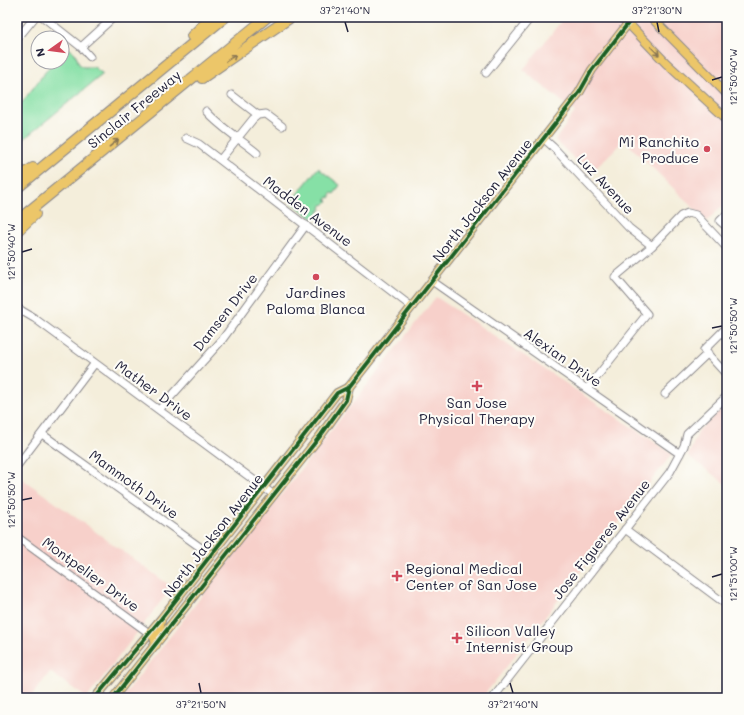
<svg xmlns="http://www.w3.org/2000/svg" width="744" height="715" font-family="Mali,sans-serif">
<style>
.built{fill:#f7d0ca}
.green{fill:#86e0a6;stroke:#548170}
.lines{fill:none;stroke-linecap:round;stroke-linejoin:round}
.minor-casing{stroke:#8b888b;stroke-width:9}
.major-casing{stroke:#8b888b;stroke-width:10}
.highway-casing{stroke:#8b888b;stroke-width:12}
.minor{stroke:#fff;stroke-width:7}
.major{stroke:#ecc669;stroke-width:8}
.highway{stroke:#ecc669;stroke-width:10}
.cycleway-casing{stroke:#fdfcf7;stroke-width:6}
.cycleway{stroke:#1b5e20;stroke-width:4}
.oneway{stroke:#877452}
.ticks{fill:none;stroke:#22223b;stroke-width:1.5}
.poi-dot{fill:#d1495b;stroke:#fdfcf7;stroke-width:1.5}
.labels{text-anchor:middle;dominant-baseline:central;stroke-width:4;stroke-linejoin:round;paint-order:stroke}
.street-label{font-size:14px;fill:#22223b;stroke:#fdfcf7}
.poi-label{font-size:14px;fill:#22223b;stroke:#fdfcf7}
.neatline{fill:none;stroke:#22223b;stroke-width:1.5}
.ticks-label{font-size:10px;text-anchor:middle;fill:#22223b}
</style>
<rect width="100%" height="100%" fill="#fdfcf7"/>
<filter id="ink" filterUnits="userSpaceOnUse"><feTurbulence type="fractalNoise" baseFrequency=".025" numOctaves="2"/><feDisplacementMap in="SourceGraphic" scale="8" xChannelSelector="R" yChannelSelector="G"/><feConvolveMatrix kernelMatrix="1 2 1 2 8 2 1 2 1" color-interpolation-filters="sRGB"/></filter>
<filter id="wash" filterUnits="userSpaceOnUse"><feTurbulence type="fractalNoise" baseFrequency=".012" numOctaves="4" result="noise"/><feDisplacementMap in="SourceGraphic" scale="16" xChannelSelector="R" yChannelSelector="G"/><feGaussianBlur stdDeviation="0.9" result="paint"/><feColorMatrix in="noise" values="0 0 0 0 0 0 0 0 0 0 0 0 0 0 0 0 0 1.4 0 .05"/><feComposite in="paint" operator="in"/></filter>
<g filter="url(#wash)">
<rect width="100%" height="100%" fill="#f4eedb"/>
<!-- built -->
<path class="built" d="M559,17H727V201L707,221L624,140L590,174L555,140L575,112L523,70L562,20Z
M436,297L672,454L482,698H122Z
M727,404V485L688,456L699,430Z
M17,475L172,587L87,698L50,672L30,698H22L17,694Z"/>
<!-- green -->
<path class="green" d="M66,46L75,53L79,64L83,67H94L103,74L25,138L17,148V109L53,62H62V51Z
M318,168L340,185L334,194L332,193L330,195L331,197L330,198L328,197L326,200L328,201L324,205L323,204L321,207L322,208L313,219L291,202Z"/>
</g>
<g filter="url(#ink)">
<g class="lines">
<!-- minor casing -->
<g class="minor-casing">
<path id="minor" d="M43,17L81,47L90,57
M17,39L35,17
M81,47L114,17
M486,73L531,17
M232,95L258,115
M206,111C221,128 240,139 257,153
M186,138L199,144L220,160L412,307
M543,138L553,147L629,228L652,246L681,216L688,213L696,215L727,248
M220,160L253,119L258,115L266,114L282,126
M727,214L720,221L727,227
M432,281L680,454
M17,308L34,318L274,495
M727,327L704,350L727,375
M587,389L647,314L615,277L652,246
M665,394L708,353
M159,410L222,340L306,225
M42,434L211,555
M17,466L95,363
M625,529L727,605
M17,537L149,633
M493,698L670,472L684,446L687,434L727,396"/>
</g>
<!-- major casing -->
<g class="major-casing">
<path id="major" d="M622,17L666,63L727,119
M651,17L727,94
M156,645L154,637L158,632L161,621
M95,698L161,619L337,393L349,387L579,93L592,70L633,17
M113,698L321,435L346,400L349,387"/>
</g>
<!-- highway casing -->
<g class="highway-casing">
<path id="highway" d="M192,36L212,17
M202,78L291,17
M17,178L33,168
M17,188L225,17
M17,221L267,17
M17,231L35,214"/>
</g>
<!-- minor -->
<use href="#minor" class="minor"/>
<!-- major -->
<use href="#major" class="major"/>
<!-- highway -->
<use href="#highway" class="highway"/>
<!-- cycleway casing -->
<g class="cycleway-casing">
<path id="cycleway" d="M95,698L161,619L337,393L349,387L579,93L592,70L633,17
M113,698L321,435L346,400L349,387"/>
</g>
<!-- cycleway -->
<use href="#cycleway" class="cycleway"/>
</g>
<!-- one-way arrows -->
<defs><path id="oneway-shaft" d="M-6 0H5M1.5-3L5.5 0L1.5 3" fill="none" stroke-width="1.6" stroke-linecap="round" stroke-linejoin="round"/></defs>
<g class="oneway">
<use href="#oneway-shaft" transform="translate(655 51) rotate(45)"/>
<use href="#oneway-shaft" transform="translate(231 58) rotate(-35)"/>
<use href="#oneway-shaft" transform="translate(114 143) rotate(-39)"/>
</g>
</g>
<!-- ticks -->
<path class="ticks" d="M345,22L348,32M657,22L659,32M712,80L722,77M22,252L32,249M712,328L722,326M22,500L32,498M712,577L722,574M199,683L201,693M510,683L513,693"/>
<!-- markers -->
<g class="poi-dot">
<circle cx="707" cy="149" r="4"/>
<circle cx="316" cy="277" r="4"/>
<path d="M475 380h4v4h4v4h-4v4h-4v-4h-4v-4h4z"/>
<path d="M395 570h4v4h4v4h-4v4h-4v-4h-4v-4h4z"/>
<path d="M455 632h4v4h4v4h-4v4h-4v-4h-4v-4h4z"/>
</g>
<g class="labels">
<!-- street labels -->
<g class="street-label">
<text transform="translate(134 109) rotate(-39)">Sinclair Freeway</text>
<text transform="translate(606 184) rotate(47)">Luz Avenue</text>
<text transform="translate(482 200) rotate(-52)">North Jackson Avenue</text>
<text transform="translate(308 211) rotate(37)">Madden Avenue</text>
<text transform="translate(225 312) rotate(-52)">Damsen Drive</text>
<text transform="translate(563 357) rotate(35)">Alexian Drive</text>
<text transform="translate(154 390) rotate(36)">Mather Drive</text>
<text transform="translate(134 484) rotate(36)">Mammoth Drive</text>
<text transform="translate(213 535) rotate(-52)">North Jackson Avenue</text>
<text transform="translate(601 539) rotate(-52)">Jose Figueres Avenue</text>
<text transform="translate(91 574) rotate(36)">Montpelier Drive</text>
</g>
<!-- poi labels -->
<g class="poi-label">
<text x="699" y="141" text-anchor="end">Mi Ranchito<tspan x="699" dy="16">Produce</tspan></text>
<text x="316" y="292">Jardines<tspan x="316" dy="16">Paloma Blanca</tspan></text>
<text x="477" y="402">San Jose<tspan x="477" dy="16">Physical Therapy</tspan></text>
<text x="406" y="568" text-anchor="start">Regional Medical<tspan x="406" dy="16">Center of San Jose</tspan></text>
<text x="466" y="630" text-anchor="start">Silicon Valley<tspan x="466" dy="16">Internist Group</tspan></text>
</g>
</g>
<!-- margin -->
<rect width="744" height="715" fill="none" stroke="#fdfcf7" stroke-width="44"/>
<!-- north arrow -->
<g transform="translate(50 50) rotate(256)"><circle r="19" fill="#fdfcf7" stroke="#a5a5ac"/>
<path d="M0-3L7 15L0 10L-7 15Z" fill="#d1495b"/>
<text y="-6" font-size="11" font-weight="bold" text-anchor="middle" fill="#22223b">N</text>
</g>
<rect x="22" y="22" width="700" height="671" class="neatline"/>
<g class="ticks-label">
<text x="345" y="14">37°21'40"N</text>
<text x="657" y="14">37°21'30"N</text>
<text transform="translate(733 77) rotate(-90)" y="4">121°50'40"W</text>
<text transform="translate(11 252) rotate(-90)" y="4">121°50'40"W</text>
<text transform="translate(733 326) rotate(-90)" y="4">121°50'50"W</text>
<text transform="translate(11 500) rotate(-90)" y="4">121°50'50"W</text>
<text transform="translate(733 574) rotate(-90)" y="4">121°51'00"W</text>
<text x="201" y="708">37°21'50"N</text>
<text x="513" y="708">37°21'40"N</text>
</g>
</svg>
